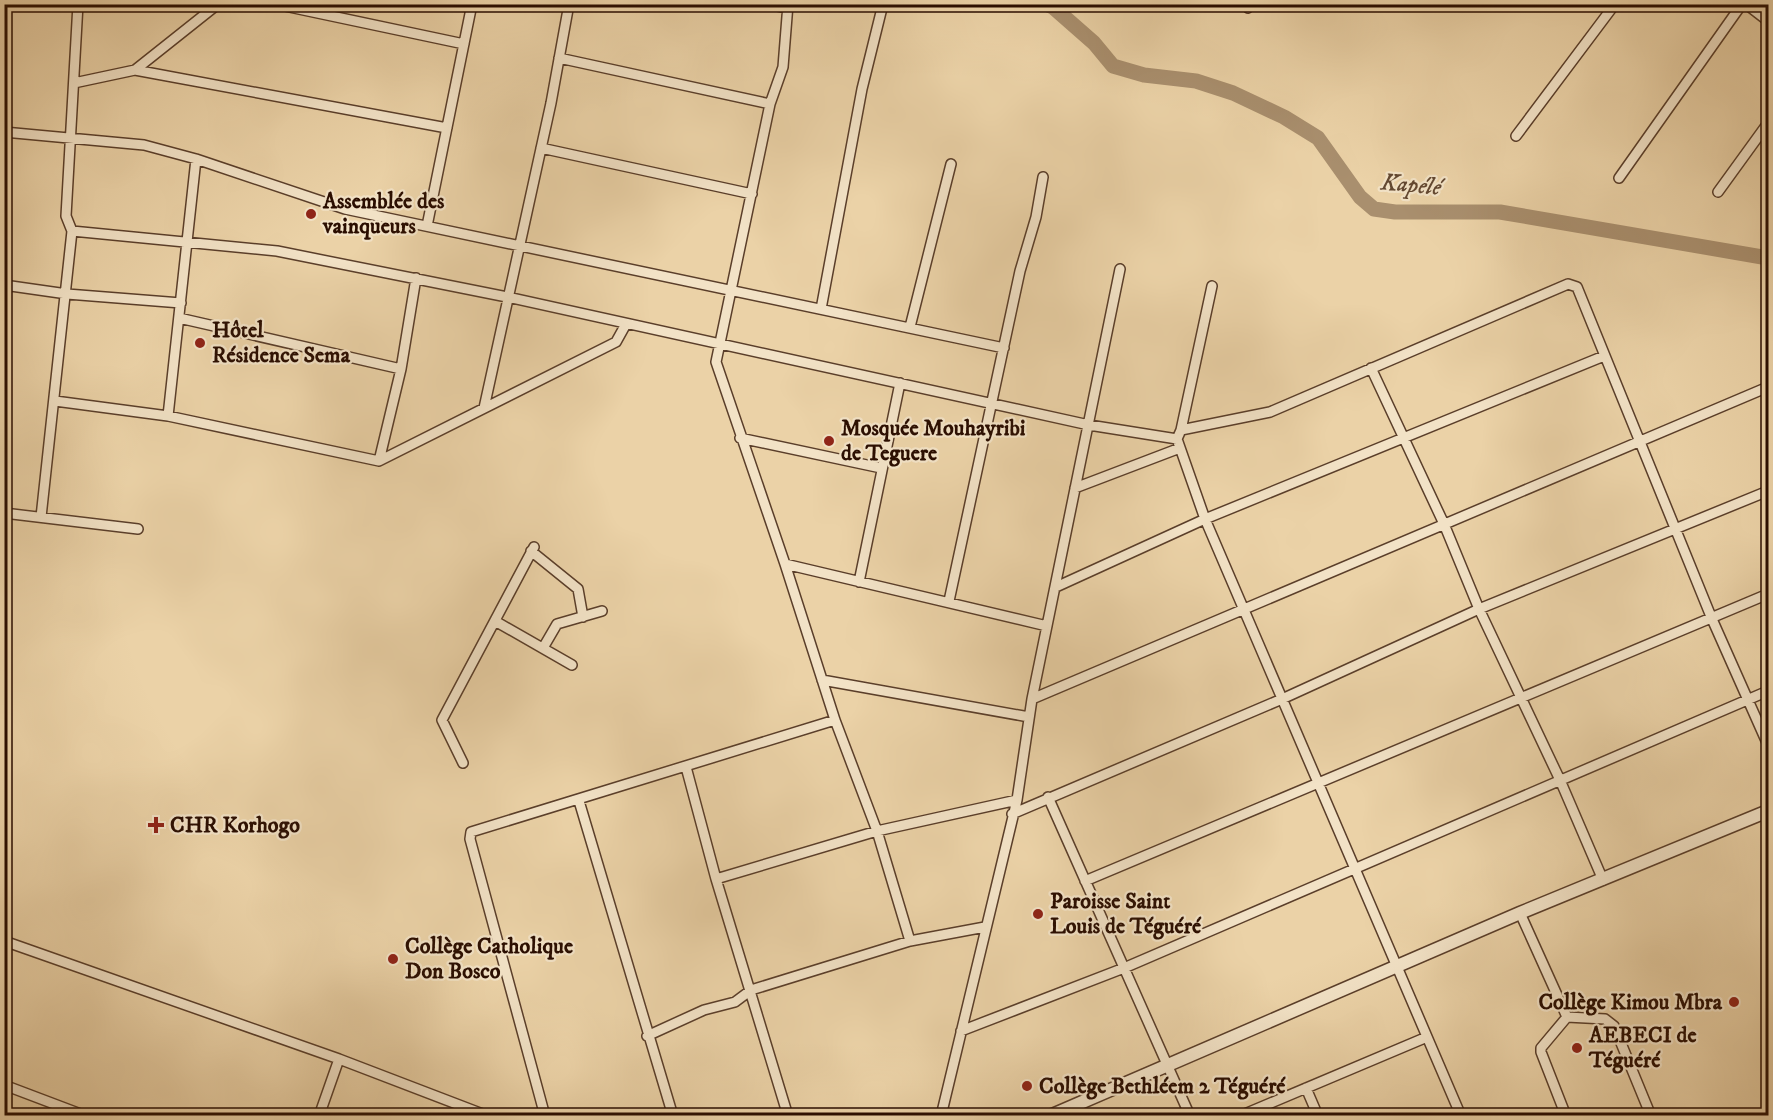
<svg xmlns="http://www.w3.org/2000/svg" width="1773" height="1120" font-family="'IM FELL DW Pica',serif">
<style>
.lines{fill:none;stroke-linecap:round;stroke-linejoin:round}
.river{stroke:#a98f6e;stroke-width:15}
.minor-casing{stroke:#5a3e2a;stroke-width:12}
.tertiary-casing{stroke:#5a3e2a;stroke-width:15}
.minor{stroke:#f2e2c6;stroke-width:9}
.tertiary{stroke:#f2e2c6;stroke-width:12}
.poi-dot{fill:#8f2418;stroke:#f2e2c6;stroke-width:2}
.labels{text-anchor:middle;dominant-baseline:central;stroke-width:4.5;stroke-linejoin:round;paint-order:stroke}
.poi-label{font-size:22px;font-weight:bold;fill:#2a0d00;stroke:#f2e2c6;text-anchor:start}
.water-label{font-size:24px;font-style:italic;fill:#634831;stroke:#f2e2c6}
</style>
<rect width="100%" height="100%" fill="#ebd2a7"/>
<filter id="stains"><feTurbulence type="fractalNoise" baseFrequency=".00333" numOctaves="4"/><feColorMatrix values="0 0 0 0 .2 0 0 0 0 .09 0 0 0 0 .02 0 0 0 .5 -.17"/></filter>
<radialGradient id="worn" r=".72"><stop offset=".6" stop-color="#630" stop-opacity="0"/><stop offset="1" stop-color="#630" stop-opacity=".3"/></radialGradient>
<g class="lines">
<!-- river -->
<path class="river" d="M1046,4L1053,7L1094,43L1113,66L1144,75L1196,81L1233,93L1284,117L1318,138L1360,197L1374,209L1395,212H1500L1768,258"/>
<!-- minor casing -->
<g class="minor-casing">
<path id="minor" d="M275,4L464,44
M767,4L786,8
M788,4L783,67L770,104L716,362L785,564L835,720L877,831L910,941
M1746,4L1768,21
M1248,8L1251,4
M559,58L770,104
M135,70L218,4
M74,83L135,70L447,128
M4,132L144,145L196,159L345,209L1004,348
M1516,136L1615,4
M541,148L752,194
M1619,178L1742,4
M1718,192L1768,123
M427,226L472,4
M72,231L277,251L507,297L1089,425L1177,439
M4,285L67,294L181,303
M1212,286L1181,430L1177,439L1205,519L1461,1116
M821,309L862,89L883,4
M179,318L401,369
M910,327L951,164
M1371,368L1444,524L1479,609L1560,780L1603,880
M55,401L168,416L379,461L616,342L626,324
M484,408L551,103L569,4
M168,416L196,159
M1181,430L1270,412L1568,284L1577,287L1712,619L1768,745
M740,438L881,468
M379,461L401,369L416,278
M1075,488L1180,448
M4,513L138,529
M41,517L72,231L66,216L78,4
M531,551L578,589L583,617
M785,564L1047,626
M859,582L900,383
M1056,587L1205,519L1604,356
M949,601L1020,271L1036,217L1043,177
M495,621L572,665
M543,648L557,624L602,611
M822,680L1029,717
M1032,699L1768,387
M463,763L442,720L534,547
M686,767L716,879L788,1116
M1048,797L1190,1116
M579,801L673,1116
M1012,814L1282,699L1479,609L1768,491
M716,879L877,831L1017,800
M1085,881L1768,594
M1520,913L1567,1017L1541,1048V1052L1566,1116
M4,941L339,1059L488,1116
M1567,1017L1605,1019L1614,1026L1651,1116
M961,1031L1124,968L1768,691
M647,1036L704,1010L735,1002L751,990L910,941L985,927
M4,1085L86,1116
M1306,1088L1318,1116
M319,1116L339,1059
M545,1116L470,839L471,832L835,720
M941,1116L1017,800L1032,699L1120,269
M1240,1116L1427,1037"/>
</g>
<!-- tertiary casing -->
<g class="tertiary-casing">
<path id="tertiary" d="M1050,1116L1520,913L1768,811"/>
</g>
<!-- minor -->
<use href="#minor" class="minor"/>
<!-- tertiary -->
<use href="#tertiary" class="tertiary"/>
</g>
<!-- markers -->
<g class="poi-dot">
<circle cx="311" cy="214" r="6"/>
<circle cx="200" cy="343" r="6"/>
<circle cx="829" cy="441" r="6"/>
<path d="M153 816h6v6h6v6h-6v6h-6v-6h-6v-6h6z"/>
<circle cx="1038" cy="914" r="6"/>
<circle cx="393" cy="959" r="6"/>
<circle cx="1734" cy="1002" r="6"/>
<circle cx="1577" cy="1048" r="6"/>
<circle cx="1027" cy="1086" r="6"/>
</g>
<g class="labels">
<!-- poi labels -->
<g class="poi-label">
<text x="323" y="201">Assemblée des<tspan x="323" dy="25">vainqueurs</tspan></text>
<text x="212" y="330">Hôtel<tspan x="212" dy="25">Résidence Sema</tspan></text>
<text x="841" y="428">Mosquée Mouhayribi<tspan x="841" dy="25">de Teguere</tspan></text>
<text x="170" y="825">CHR Korhogo</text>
<text x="1050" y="901">Paroisse Saint<tspan x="1050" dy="25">Louis de Téguéré</tspan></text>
<text x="405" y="946">Collège Catholique<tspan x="405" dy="25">Don Bosco</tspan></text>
<text x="1722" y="1002" text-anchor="end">Collège Kimou Mbra</text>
<text x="1589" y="1035">AEBECI de<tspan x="1589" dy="25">Téguéré</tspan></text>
<text x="1039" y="1086">Collège Bethléem 2 Téguéré</text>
</g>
<!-- water labels -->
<g class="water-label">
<text transform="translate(1411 185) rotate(5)">Kapélé</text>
</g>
</g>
<!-- margin -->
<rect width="1773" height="1120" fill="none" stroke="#ebd2a7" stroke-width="24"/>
<rect x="6" y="6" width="1761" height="1108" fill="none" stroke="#2a0d00" stroke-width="3"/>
<rect x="12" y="12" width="1749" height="1096" fill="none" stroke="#2a0d00" stroke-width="1.5"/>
<rect width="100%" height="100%" filter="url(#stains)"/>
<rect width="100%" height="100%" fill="url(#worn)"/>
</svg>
